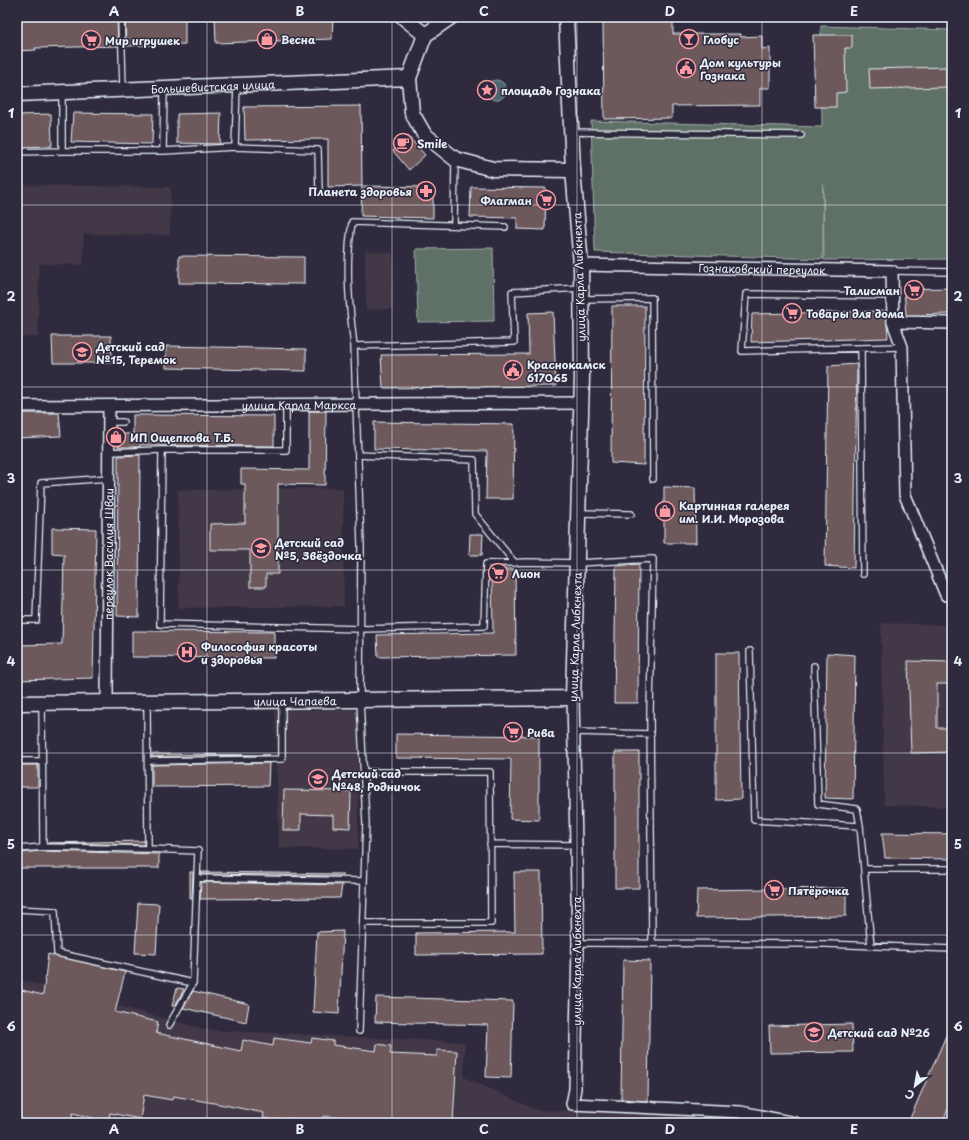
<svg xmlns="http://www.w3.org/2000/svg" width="969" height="1140" font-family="'Playpen Sans',sans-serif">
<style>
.built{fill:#423846}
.green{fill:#5e6f66;stroke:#a3b0af}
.water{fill:#4d6675;stroke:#8b9ea9}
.building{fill:#6d585b;stroke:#e8f1f8}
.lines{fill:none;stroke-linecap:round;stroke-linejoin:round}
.service-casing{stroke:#e8f1f8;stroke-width:8}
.minor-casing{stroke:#e8f1f8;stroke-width:14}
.tertiary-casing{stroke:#e8f1f8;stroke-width:17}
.service{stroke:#2f2a3d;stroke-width:5.5}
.minor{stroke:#2f2a3d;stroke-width:11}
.tertiary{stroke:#2f2a3d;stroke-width:14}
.grid{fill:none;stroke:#e8f1f8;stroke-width:1;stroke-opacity:0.55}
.labels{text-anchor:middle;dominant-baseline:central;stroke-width:3;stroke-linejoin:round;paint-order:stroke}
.poi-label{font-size:11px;font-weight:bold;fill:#e8f1f8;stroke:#2f2a3d;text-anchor:start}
.street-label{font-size:11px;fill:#e8f1f8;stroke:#2f2a3d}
.neatline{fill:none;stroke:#e8f1f8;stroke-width:1.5}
.grid-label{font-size:13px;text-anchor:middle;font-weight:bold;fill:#e8f1f8}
</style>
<rect width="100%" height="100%" fill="#2f2a3d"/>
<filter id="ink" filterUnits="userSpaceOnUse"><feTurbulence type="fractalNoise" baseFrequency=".025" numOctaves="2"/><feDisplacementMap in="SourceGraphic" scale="8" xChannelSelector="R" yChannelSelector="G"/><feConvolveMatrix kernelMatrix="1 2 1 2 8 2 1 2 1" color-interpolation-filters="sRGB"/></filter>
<g filter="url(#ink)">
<!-- built -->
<path class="built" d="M17,185L171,187L170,235L84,234L83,265L39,264L38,337H17Z
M365,251L393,253V309L366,310Z
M343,488L344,606L179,608L178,490Z
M881,623L952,625V807L884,805Z
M275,710H358V849L279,848Z
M17,979L208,1030L465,1042L464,1077L537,1110L682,1112L750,1123H17Z"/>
<!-- green -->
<path class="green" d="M821,26L952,30V259L824,260L823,184V259L595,252L591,121L822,127Z
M493,248L494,321L418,322L416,249Z"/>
<!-- water -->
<path class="water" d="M486 90a10 10 0 1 1 20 0a10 10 0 1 1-20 0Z"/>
<!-- building -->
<path class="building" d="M17,17H117L118,46L35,48L36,50L17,51Z
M125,17H185V44L126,46Z
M215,17H333L332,39L216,43Z
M673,20V34H741V37L762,36V49L770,48V88H760V105L672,106V118L604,119L603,21Z
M813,35H852V48H845L846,92L836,93V107H815Z
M946,67V87L870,89L869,69Z
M361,106L362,186L328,187V139L245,140L244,107Z
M73,113L153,114L152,144L71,142Z
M221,113L220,144L177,143V114Z
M51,114L52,146L17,147V115Z
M408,136L425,155L409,170L393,151Z
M362,186L433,187V218L361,216Z
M471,187L546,188L545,230L517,229V218L470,217Z
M179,256L304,257V284L179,283Z
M952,288V314L906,315L904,289Z
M612,306H645L644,465L611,463Z
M886,311L888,338L751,342L752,314Z
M553,312L556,386L383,388L381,355L529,354L528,313Z
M52,336H111L112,363H53Z
M166,346L306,349V371L166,368Z
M857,364L854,568L825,566L828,366Z
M309,411H326L325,485L278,484V574H266V587H250V550H210V524L245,523V484H241V469L309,470Z
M17,413H59L61,436L17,438Z
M133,415L274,416V446L140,445V447H118V434H133Z
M374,422L514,424L513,499H486L487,451L374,449Z
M140,455L139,617L117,616L118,456Z
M664,487L695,488L696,543H664Z
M52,528L96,529L93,678L17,680V645L62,644L64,554L52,553Z
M470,534H483L482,555H469Z
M639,564L638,703H614L616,566Z
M492,569H515L516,655L378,657L377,635L493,633Z
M132,631L274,632V658L132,657Z
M716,653H739L741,799L716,800Z
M827,653L855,655L853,799L825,798Z
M908,661L952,662V684H937V728H952V752L911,753Z
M396,734L539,736V820L510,819L511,759L396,758Z
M615,752H639V888H615Z
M152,754L270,755L152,757Z
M269,763L268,786L152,787V765Z
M17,765H38V787H17Z
M284,790L351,791L350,828L333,827V815L301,814V830H283Z
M882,833L952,834V859L885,858Z
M144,841V845L47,843Z
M43,851L159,854V868H17V853Z
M190,872H193L192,899H190Z
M201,872L343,874V876L201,874Z
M514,872H541L542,954L416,955V933L515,932Z
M201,882L342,885L340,898L200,899Z
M846,888V916L696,918L697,890Z
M138,903L159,904L156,954L135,953Z
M343,931L339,1014L313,1012L317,932Z
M48,954L125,972L115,1012L158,1022L156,1033L241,1051L243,1040L273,1046L274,1038L311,1043L312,1038L333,1041V1045L376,1051L377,1044L391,1046L390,1054L437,1056V1050L457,1051L453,1123H368V1121L323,1116L322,1123L288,1119L287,1122L263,1118L264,1113L214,1103L173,1096L172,1100L144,1095L140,1119L110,1113L108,1122L73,1113L70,1123H29L17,1120V989L43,995Z
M623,960L650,961L648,1101L621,1099Z
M177,988L184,989L175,1006H172Z
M193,991L249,1004L246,1022L183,1008Z
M376,997L513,1001L511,1078L486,1077L488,1025L375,1022Z
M952,1022V1100L942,1123H908Z
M852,1024L853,1052L770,1053L769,1026Z"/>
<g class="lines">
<!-- service casing -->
<g class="service-casing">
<path id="service" d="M121,17L123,89
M571,132L801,135
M235,147L237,85
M62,151H163L235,147L318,150L319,192
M163,151L164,89
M17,152L62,151V93
M454,225L455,160
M892,271L952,272
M891,296L746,294L742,351L902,347
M582,299L652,298L653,479
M354,346C349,304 345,264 352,222L505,227
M861,348L863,574
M286,404V450H162L160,624L361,629L484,626L486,564L526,562L578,563L653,559L650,712L652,943
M109,422H123
M109,452L162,450
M358,455L474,460L475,514L515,563
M579,513L631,514
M17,620H36L41,483L109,478
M750,651L754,820L860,826L871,946
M814,666L818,804L857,809L860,826
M42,704L43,847L148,849L147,702
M574,732L651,734
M17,761H42
M148,761L282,759V702
M490,844L576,845
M17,849L43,847
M864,869H952
M197,878L364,881
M17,909L55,911L57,953L193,983L198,851L148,849
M363,923H491L490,772H364
M578,943L826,944L952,949
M169,1025L193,983
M359,1031L366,823L360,700L361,545L354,346L514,342L512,292L581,288"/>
</g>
<!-- minor casing -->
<g class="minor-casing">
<g id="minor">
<path id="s1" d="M581,265L892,271L893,322L902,347L905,495L946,595H952"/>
<path d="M893,322L952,323"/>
<path id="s2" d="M17,406L580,403"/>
<path d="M573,698L578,943L575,1089L572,1104L741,1112L795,1123"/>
<path id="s3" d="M107,702L109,406"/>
</g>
</g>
<!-- tertiary casing -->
<g class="tertiary-casing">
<g id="tertiary">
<path d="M403,17L425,35"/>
<path d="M451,17L425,35L409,78L412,113L424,134L455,159L493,169L573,170L566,17"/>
<path id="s4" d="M17,94L409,78"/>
<path id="s5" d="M17,703L573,698L582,378L581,265L573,170"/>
</g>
</g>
<!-- service -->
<use href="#service" class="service"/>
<!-- minor -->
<use href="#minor" class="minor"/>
<!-- tertiary -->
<use href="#tertiary" class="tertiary"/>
</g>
</g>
<!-- grid -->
<path class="grid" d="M207,17V1123M392,17V1123M577,17V1123M762,17V1123M17,205H952M17,387H952M17,570H952M17,753H952M17,935H952"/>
<!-- icons -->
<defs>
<g id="shop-ring" transform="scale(1)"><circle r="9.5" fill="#2f2a3d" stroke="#ff9aa2" stroke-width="1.5"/><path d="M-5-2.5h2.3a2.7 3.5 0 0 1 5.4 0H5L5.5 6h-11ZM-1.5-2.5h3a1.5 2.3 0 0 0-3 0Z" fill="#ff9aa2"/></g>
<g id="bar-ring" transform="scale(1)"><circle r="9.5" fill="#2f2a3d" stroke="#ff9aa2" stroke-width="1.5"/><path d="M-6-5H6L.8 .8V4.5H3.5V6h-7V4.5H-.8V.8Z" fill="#ff9aa2"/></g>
<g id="supermarket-ring" transform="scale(1)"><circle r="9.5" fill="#2f2a3d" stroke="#ff9aa2" stroke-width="1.5"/><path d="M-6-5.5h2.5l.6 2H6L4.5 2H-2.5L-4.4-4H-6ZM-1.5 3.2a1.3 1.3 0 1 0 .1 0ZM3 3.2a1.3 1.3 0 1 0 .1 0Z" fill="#ff9aa2"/></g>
<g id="civic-ring" transform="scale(1)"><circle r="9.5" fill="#2f2a3d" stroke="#ff9aa2" stroke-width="1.5"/><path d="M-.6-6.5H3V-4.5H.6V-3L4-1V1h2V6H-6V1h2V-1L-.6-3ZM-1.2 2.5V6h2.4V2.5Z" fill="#ff9aa2"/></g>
<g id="sight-ring" transform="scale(1)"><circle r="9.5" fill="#2f2a3d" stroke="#ff9aa2" stroke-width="1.5"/><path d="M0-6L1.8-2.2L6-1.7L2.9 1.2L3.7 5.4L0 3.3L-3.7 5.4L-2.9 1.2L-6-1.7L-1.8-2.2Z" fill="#ff9aa2"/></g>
<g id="cafe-ring" transform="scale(1)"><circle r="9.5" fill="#2f2a3d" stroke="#ff9aa2" stroke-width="1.5"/><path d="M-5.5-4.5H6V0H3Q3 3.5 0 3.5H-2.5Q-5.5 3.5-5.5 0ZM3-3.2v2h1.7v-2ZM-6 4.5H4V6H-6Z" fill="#ff9aa2"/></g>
<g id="pharmacy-ring" transform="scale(1)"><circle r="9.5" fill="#2f2a3d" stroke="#ff9aa2" stroke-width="1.5"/><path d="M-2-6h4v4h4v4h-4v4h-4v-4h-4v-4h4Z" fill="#ff9aa2"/></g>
<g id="school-ring" transform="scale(1)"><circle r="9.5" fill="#2f2a3d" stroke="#ff9aa2" stroke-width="1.5"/><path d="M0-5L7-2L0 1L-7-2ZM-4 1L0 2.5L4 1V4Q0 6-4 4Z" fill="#ff9aa2"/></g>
<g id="hospital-ring" transform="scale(1)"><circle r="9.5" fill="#2f2a3d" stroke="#ff9aa2" stroke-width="1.5"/><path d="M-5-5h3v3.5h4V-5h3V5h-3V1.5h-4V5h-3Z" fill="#ff9aa2"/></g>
</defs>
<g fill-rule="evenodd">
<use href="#shop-ring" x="267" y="39"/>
<use href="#bar-ring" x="689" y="39"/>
<use href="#supermarket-ring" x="91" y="40"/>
<use href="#civic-ring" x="686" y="68"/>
<use href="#sight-ring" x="487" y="90"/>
<use href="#cafe-ring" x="403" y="143"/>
<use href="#pharmacy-ring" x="426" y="191"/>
<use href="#supermarket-ring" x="546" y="200"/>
<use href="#supermarket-ring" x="914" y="290"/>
<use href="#supermarket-ring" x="792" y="313"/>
<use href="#school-ring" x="82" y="352"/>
<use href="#civic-ring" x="513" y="370"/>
<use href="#shop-ring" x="116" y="437"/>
<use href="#shop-ring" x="665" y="511"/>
<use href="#school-ring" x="261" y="548"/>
<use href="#supermarket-ring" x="498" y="573"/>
<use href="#hospital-ring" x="187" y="652"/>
<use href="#supermarket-ring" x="513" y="732"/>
<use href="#school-ring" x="318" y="779"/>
<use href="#supermarket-ring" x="774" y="890"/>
<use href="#school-ring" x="814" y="1032"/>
</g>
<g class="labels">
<!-- poi labels -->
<g class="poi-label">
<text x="281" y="39">Весна</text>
<text x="703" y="39">Глобус</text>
<text x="105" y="40">Мир игрушек</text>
<text x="700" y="62">Дом культуры<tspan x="700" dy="13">Гознака</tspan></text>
<text x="501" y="90">площадь Гознака</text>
<text x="417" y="143">Smile</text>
<text x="412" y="191" text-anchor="end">Планета здоровья</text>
<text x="532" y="200" text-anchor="end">Флагман</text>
<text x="900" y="290" text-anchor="end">Талисман</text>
<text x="806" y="313">Товары для дома</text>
<text x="96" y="346">Детский сад<tspan x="96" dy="13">№15, Теремок</tspan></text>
<text x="527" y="364">Краснокамск<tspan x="527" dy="13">617065</tspan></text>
<text x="130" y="437">ИП Ощепкова Т.Б.</text>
<text x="679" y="505">Картинная галерея<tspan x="679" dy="13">им. И.И. Морозова</tspan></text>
<text x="275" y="542">Детский сад<tspan x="275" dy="13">№5, Звёздочка</tspan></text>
<text x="512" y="573">Лион</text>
<text x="201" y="646">Философия красоты<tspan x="201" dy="13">и здоровья</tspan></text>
<text x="527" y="732">Рива</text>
<text x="332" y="773">Детский сад<tspan x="332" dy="13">№48, Родничок</tspan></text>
<text x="788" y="890">Пятёрочка</text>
<text x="828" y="1032">Детский сад №26</text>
</g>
<!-- street labels -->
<g class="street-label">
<text stroke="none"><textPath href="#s4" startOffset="196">Большевистская улица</textPath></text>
<text stroke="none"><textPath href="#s1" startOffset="181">Гознаковский переулок</textPath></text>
<text transform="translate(579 277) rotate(-92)">улица Карла Либкнехта</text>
<text stroke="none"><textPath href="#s2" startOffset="282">улица Карла Маркса</textPath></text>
<text stroke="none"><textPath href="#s3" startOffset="148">переулок Василия Шваи</textPath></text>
<text transform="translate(575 637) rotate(-88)">улица Карла Либкнехта</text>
<text stroke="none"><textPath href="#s5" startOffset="278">улица Чапаева</textPath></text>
<text transform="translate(576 961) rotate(-90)">улица Карла Либкнехта</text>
</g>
</g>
<!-- margin -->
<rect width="969" height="1140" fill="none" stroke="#2f2a3d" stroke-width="44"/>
<!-- north arrow -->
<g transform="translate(915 1086) rotate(211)" stroke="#2f2a3d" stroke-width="3" paint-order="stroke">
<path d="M0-3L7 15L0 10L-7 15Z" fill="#e8f1f8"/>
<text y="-6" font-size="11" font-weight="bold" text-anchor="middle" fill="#e8f1f8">С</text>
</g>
<rect x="22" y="22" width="925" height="1096" class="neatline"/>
<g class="grid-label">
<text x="114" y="16">A</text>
<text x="300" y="16">B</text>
<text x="484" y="16">C</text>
<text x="670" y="16">D</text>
<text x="854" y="16">E</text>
<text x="11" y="118">1</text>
<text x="958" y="118">1</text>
<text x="11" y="301">2</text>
<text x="958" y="301">2</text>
<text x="11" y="483">3</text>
<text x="958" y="483">3</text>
<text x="11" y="666">4</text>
<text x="958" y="666">4</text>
<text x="11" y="849">5</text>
<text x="958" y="849">5</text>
<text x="11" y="1031">6</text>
<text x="958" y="1031">6</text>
<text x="114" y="1134">A</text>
<text x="300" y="1134">B</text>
<text x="484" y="1134">C</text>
<text x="670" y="1134">D</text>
<text x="854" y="1134">E</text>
</g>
</svg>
